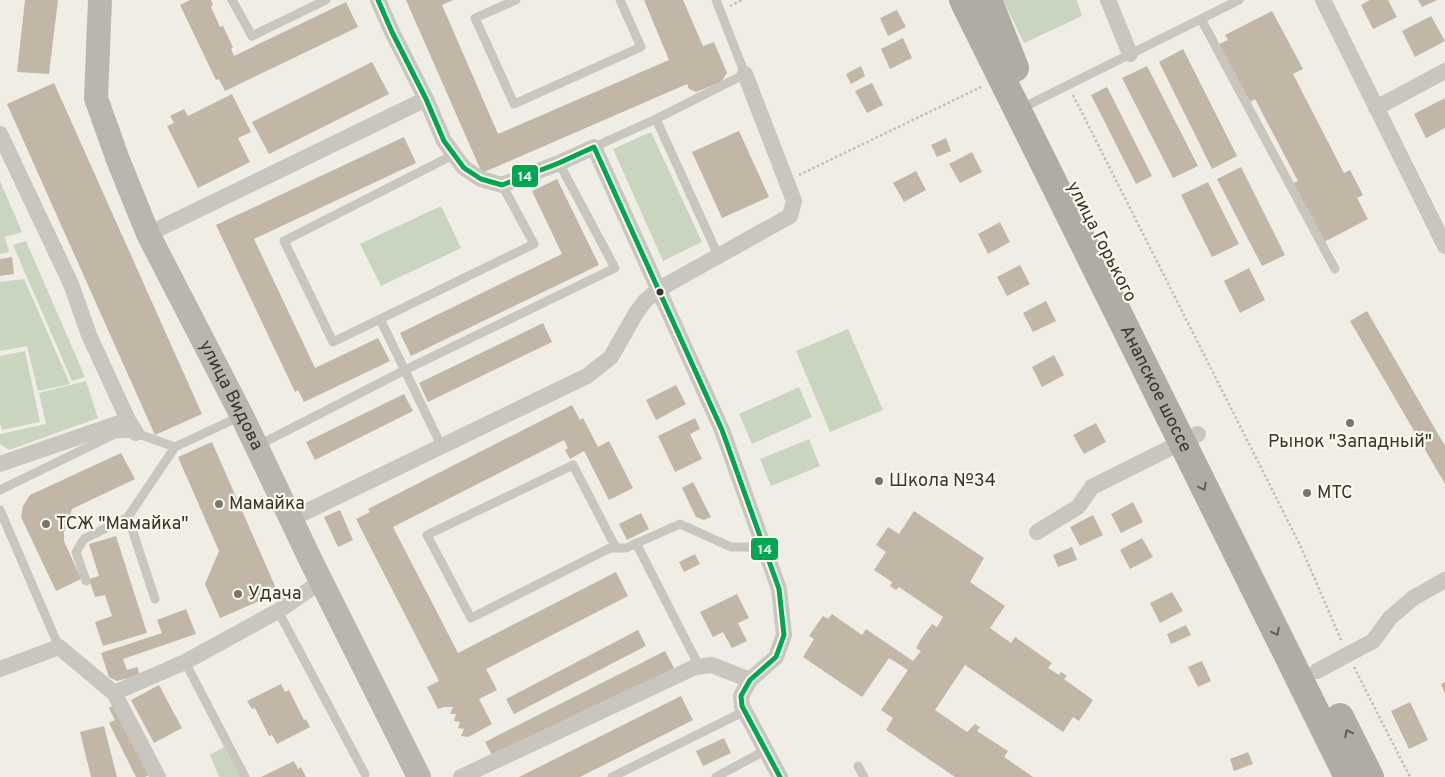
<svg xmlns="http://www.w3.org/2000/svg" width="1445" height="777" font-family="Overpass,sans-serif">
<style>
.green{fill:#cad5c0}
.building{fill:#c2b7a7}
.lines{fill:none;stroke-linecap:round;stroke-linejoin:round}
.path{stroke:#c1beb6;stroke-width:2.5;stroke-dasharray:2.5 2.5;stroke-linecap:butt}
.lane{stroke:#c8c6be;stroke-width:9}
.street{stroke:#c8c6be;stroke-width:16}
.secondary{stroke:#b9b6ae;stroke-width:24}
.highway{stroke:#aeaca4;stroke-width:28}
.bus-1-casing{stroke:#faf9ee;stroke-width:9}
.bus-1{stroke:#00a651;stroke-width:5}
.oneway{stroke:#635f55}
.bus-dot{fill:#3a352b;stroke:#faf9ee;stroke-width:2}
.poi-dot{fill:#79756c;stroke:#faf9ee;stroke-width:2}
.labels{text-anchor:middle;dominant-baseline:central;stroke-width:4.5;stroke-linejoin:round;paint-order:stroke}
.street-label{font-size:18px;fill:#3a352b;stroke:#faf9ee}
.poi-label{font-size:18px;fill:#3a352b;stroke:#faf9ee;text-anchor:start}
.line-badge{stroke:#faf9ee;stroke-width:2}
.badge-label{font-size:14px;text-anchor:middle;font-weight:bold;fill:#fff}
</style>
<rect width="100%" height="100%" fill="#efede5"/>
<!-- green -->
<path class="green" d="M1003,0H1077L1082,16L1024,43Z
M651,132L702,242L663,261L613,149Z
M0,181L22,232L5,237L9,252L0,254Z
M441,206L461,248L381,286L360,244Z
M26,241L85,377L72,381L13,245Z
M24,279L70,384L38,391L27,346L0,351V282Z
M848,329L883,410L830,432L796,351Z
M25,351L40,422L2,430L0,422V356Z
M86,381L98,418L9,450L0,444V434L46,424L39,393Z
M799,387L812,417L752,444L739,414Z
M809,439L820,466L771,486L760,459Z
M224,747L240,777H219L210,755Z"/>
<!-- building -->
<path class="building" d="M25,0H58L49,74L17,72Z
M190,0H211L213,5L211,7L220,27L223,26L233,47L231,49L234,56L346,2L358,27L225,91L219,79L216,80L180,5Z
M406,0H453L442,5L498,134L669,60L644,0H683L703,46L714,42L727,73L721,82L696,92L689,89L687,84L482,173Z
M1370,0H1388L1397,17L1373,29L1361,5Z
M1418,0H1437L1422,7Z
M897,10L906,27L888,36L880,18Z
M1272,11L1303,69L1293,74L1344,173L1350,170L1363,195L1357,198L1368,219L1324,242L1293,183L1298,181L1255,99L1250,102L1219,44L1228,40L1225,35Z
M1431,16L1445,41L1415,57L1402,31Z
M903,38L912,58L890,69L881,49Z
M1183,49L1237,156L1212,169L1159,62Z
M372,62L389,94L269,154L252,122Z
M861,66L865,76L851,84L846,74Z
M1147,66L1198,166L1173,178L1122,78Z
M54,83L202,414L155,435L7,104Z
M872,83L883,105L867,113L855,91Z
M1107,87L1152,176L1136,184L1091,95Z
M232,94L251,132L238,138L250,162L198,188L167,126L174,123L170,116L184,109L188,116Z
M1445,98V128L1426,138L1414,114Z
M739,131L769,197L722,218L692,152Z
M404,137L416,163L254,239L315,368L378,338L390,361L304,402L298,390L295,392L216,225Z
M946,138L951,151L937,157L931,145Z
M972,152L982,172L960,183L949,164Z
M1241,167L1285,255L1262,266L1217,179Z
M916,171L926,190L904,202L893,183Z
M557,179L599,265L411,356L400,333L562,254L532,191Z
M1208,182L1239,244L1212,257L1181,195Z
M1000,222L1010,242L988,254L978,234Z
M12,257L14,274L0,276V259Z
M1020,265L1030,284L1007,296L997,277Z
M1249,268L1265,300L1240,313L1224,281Z
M1046,301L1056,321L1033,332L1023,313Z
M1367,311L1445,446V484L1350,321Z
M543,323L552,342L428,402L419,383Z
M1054,355L1064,375L1042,387L1032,367Z
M676,385L686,404L656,420L646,400Z
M404,394L413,411L315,460L306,442Z
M572,405L580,420L583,418L598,447L609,441L633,488L609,500L584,451L570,459L565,450L568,448L564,440L393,527L458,653L616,572L628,596L486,669L497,690L479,699L492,724L468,737L461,736L464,729L458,728L460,722L454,721L456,714H450L453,707H444L438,709L427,687L439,681L356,519L370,512L368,509Z
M695,418L700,429L690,434L702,459L675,472L658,436Z
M1096,423L1106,442L1084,454L1073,435Z
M212,442L278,593L220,618L205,584L219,551L178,457Z
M121,453L135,479L72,509L64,532V541L81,579L56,591L21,517L23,506L30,495Z
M693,482L711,517L704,520L696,517L682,488Z
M1133,502L1143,522L1121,533L1111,514Z
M340,510L353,540L338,547L324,517Z
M914,511L984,558L970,582L1005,606L990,628L1011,643L1015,637L1052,663L1048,668L1059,675L1061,672L1067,676L1064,679L1093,700L1079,721L1073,717L1063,732L965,665L935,710L967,732L975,724L980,727L977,731L1008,751L1004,757L1033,777H955L886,730L893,718L881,710L908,670L889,658L862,697L803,657L814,639L809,636L823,616L828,619L832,614L862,635L866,629L913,661L921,651L916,648L921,639L932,624L937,627L943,617L899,587L896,590L890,586L892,582L874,570L886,552L876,545L888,527L899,534Z
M641,513L649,529L627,540L619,524Z
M1093,515L1103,535L1080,546L1070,527Z
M116,536L147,633L103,646L95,622L112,616L105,595L95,597L89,579L99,576L89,544Z
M1142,538L1153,557L1130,569L1120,550Z
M1072,547L1077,560L1058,567L1053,555Z
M695,554L700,564L684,572L679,562Z
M1172,592L1183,611L1160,623L1150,603Z
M737,594L749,618L738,623L747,641L732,648L723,632L713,637L700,612Z
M186,609L196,634L123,659L127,670L137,667L140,675L117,681L109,677L101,653L162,633L157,620Z
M1186,625L1191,635L1171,644L1167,634Z
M638,630L646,646L514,714L506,699Z
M665,651L674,668L494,759L485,742Z
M1202,661L1211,681L1198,687L1188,667Z
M1445,682V694L1441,684Z
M281,684L285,692L289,690L304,720L306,719L310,727L277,744L272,735L269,736L255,708L252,709L247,701Z
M159,685L182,728L154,743L131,700Z
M681,696L693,720L580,777H519Z
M1410,702L1428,740L1409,749L1391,711Z
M113,706L149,775L145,777H136L109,723L115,720L109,708Z
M104,726L117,777H91L80,732Z
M724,738L731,753L703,766L696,751Z
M1248,752L1253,764L1234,771L1230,759Z
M294,761L298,769L301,767L306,777H261Z"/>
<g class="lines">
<!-- path -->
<path class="path" d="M730,6L742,0
M1073,95L1300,545L1342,642
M799,175L983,86
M1354,667L1410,777"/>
<!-- lane -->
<path class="lane" d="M232,0L252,36L326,0
M516,0L475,18L514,104L641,47L620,0
M1201,19L1335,269
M1030,104L1239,0
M656,119L718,255
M594,147L656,119L745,74L716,0
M453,155L284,241L333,342L534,244L502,185
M380,319L441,445
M257,446L405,370L615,268L559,163
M0,490L115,434L136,433L175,447L241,416
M0,510L59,647
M636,543L699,666
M616,548L573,465L427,535L471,618L610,548H626L680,524L731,547H764
M86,581L76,552L84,539L128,517
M155,599L128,517L175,447
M278,611L365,774
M185,662L245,777
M858,766L864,777
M612,777L745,711
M716,777L766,750"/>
<!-- street -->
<path class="street" d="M378,0L392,32L426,99L444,141L464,168L481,179L502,185L559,163L594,147L722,430L779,589L784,635L776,657L750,680L741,696L742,706L780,777
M1108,0L1130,54
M1323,0L1445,246
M1376,108L1445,71
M0,134L71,284L89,335L128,420L136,433
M148,234L426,99
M0,464L128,420
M291,519L587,376L611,357L636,313L645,301L659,289L790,216L794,201L745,74
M1037,532L1078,507L1092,487L1198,434
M0,669L59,647L114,693L158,777
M1317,671L1373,641L1390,618L1413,598L1445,580
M114,693L185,662L278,611L322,581
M461,777L695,667L712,665L750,680"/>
<!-- secondary -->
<path class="secondary" id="s1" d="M100,0L96,98L118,160L148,234L242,416L312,563L419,777"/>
<!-- highway -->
<g class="highway">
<path id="s2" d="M963,0L1348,777"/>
<path d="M988,0L1015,68"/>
<path d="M1340,717L1370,777"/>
</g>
<!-- bus-1 casing -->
<g class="bus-1-casing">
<path id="bus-1" d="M378,0L392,32L426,99L444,141L464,168L481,179L502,185L559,163L594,147L722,430L779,589L784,635L776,657L750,680L741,696L742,706L780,777"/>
</g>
<!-- bus-1 -->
<use href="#bus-1" class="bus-1"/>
</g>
<!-- one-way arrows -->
<defs><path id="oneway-chevron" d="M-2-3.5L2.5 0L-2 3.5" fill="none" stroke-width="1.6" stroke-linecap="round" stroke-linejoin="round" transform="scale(1.25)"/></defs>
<g class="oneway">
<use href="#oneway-chevron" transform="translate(1203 487) rotate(63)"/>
<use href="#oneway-chevron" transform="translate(1276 632) rotate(63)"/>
<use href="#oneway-chevron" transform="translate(1348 733) rotate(-117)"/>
</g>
<!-- markers -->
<circle class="bus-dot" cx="660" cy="292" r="4.5"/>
<g class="poi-dot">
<circle cx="1350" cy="423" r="5"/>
<circle cx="879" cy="481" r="5"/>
<circle cx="1307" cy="493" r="5"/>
<circle cx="219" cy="504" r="5"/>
<circle cx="46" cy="524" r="5"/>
<circle cx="238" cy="594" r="5"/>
</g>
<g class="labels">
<!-- street labels -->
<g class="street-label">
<text transform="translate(1101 242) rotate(63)">улица Горького</text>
<text stroke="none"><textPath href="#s2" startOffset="434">Анапское шоссе</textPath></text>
<text stroke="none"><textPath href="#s1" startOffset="425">улица Видова</textPath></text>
</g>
<!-- poi labels -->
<g class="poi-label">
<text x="1350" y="442" text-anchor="middle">Рынок "Западный"</text>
<text x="889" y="481">Школа №34</text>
<text x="1317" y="493">МТС</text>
<text x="229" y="504">Мамайка</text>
<text x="56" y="524">ТСЖ "Мамайка"</text>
<text x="248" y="594">Удача</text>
</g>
</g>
<g class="line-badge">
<rect x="511" y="164" width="28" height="24" rx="5" fill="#00a651"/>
<rect x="750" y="537" width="29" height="24" rx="5" fill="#00a651"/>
</g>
<g class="badge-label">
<text x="525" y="181">14</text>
<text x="765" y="554">14</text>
</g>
</svg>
